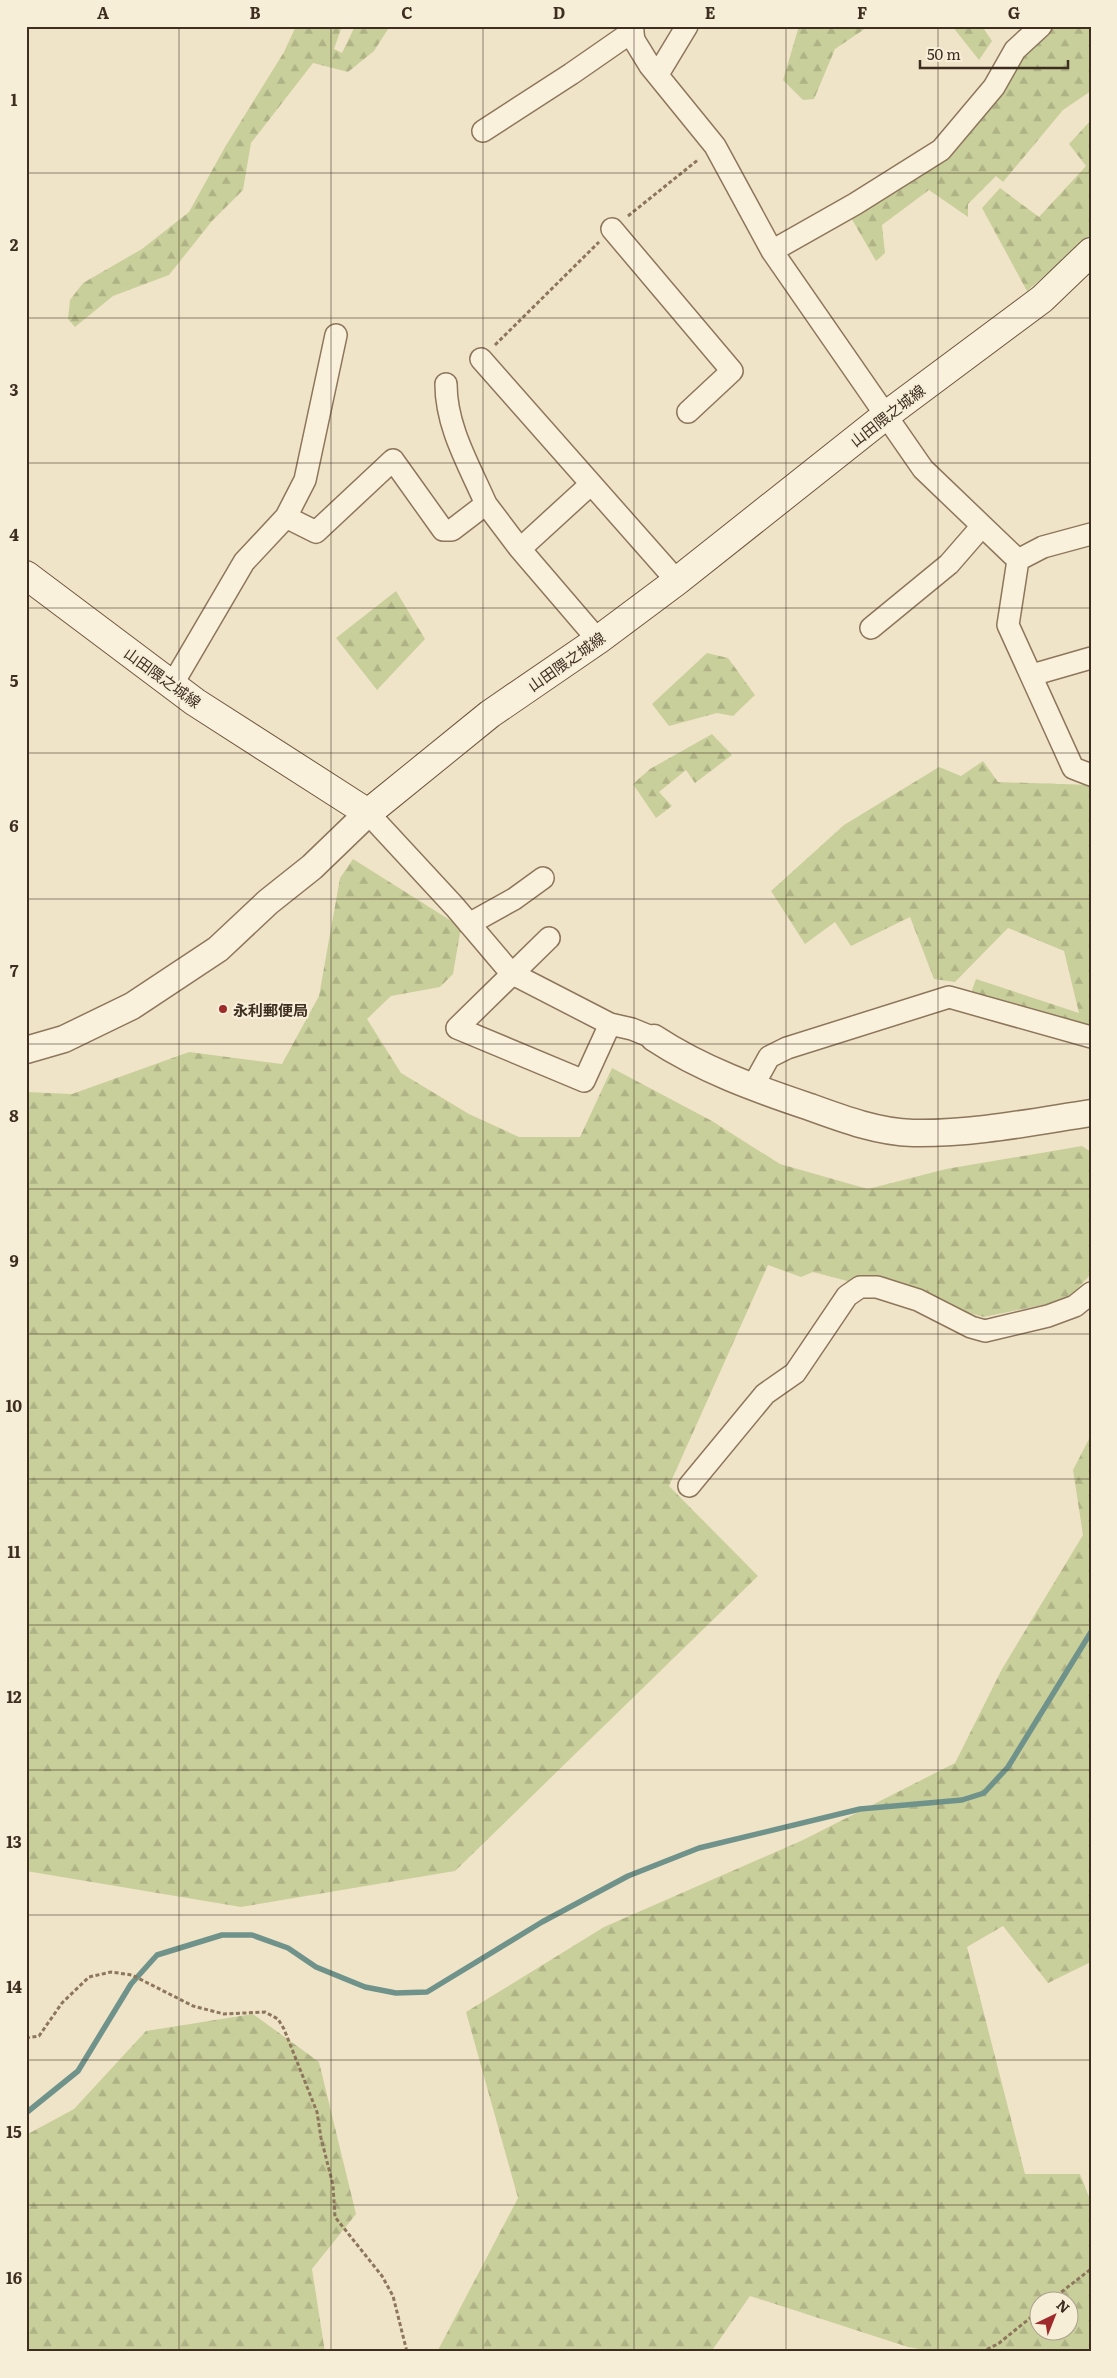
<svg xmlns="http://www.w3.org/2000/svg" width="1117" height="2378" font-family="Literata,'Noto Sans JP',serif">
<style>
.forest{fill:url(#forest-firs);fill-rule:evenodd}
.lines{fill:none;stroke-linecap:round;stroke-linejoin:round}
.stream{stroke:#6f938a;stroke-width:5.5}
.minor-casing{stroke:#8d765c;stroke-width:24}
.tertiary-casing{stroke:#8d765c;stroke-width:29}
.secondary-casing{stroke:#6f573f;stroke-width:30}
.path{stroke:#8d765c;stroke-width:3;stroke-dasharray:4 2.5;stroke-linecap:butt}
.minor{stroke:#faf1dc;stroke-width:21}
.tertiary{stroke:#faf1dc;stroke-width:26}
.secondary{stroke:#faf1dc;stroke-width:28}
.grid{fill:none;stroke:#3d2e20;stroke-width:1;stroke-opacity:0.55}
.poi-dot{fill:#9e2a2b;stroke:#f7eed8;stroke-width:2}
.labels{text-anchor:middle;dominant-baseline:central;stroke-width:4.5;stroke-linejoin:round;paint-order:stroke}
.street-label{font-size:15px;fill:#3d2e20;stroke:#f7eed8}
.poi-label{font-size:15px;font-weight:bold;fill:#3d2e20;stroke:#f7eed8;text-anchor:start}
.neatline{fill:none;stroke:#3d2e20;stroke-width:2}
.grid-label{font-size:16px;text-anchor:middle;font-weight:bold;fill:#3d2e20}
</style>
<defs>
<pattern id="forest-firs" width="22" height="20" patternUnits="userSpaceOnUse" patternTransform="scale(1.25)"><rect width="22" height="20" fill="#c9cf9b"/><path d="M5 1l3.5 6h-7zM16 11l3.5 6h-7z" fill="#aeb285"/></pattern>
</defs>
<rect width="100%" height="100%" fill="#f0e4c8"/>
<!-- forest -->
<path class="forest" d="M296,26H342L334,49L342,53L355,26H390L374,51L348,72L313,63L251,143L243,190L212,221L169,275L113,296L75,327L68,319L70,300L83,283L142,249L189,212L225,147L284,52Z
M799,26H869L835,49L814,99L803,100L783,80Z
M952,26H982L992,41L979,60Z
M1053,26H1091V91L1063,110L1003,182L996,176L968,204V217L929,190L882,225L885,253L876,261L850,216L948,155L1021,55Z
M1091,120V235L1027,291L982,208L1000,188L1039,217L1086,166L1069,144Z
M396,591L425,639L377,690L336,638Z
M707,653L728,658L755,695L733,716L717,713L669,726L652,704Z
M712,734L732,755L695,783L686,770L659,792L672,806L656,818L633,784L650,769Z
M983,761L998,782L1091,785V1029L971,993L976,979L1079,1013L1064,951L1008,928L955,982L934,979L910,917L851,946L835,922L805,944L771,891L844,825L939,767L961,776Z
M353,859L461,927L453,974L440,987L391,996L367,1019L401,1073L469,1114L519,1137H580L612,1068L712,1121L780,1164L868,1189L946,1169L1082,1146L1091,1152V1274L1067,1300L984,1317L813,1272L801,1277L768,1265L669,1486L758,1576L455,1871L241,1907L26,1871V1092L72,1094L189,1052L282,1064L319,996L340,878Z
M1091,1435V1962L1048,1983L1003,1926L967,1947L1025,2174H1080L1091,2202V2352H936L908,2347L750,2296L711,2352H437L518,2198L466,2012L604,1927L803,1840L955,1763L1002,1669L1083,1535L1073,1470ZM1040,2300H1070V2330H1040Z
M253,2014L319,2062L356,2214L312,2269L325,2352H26V2135L74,2109L146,2031Z"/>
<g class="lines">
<!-- stream -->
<path class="stream" d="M26,2113L78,2071L131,1984L157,1955L222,1935H252L288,1948L316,1967L365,1987L396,1993L427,1992L542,1922L628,1876L699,1848L860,1809L962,1800L984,1793L1008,1767L1091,1632"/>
<!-- minor casing -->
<g class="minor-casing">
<path id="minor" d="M632,26L634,40L650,66L715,146L772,251L923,469L1018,560
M658,74L687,26
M483,131L571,74L633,31
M612,229L732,371L688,412
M772,251L855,204L941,150L994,87L1015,50L1041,26
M481,359L677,581
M486,504L520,549L598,640
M286,517L305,480L336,335
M1091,534L1043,547L1018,560L1008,625L1073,768L1091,775
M520,549L591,484
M871,628L949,564L982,526
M1032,675L1091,658
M172,685L244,562L286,517L316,532L393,460L443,530H452L486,504C469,465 446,427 446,384
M368,813L455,907L511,973L610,1024L632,1029L654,1038
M469,924L514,899L543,878
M549,938L457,1028L584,1081L610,1024
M753,1086L769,1057L787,1048L949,997L1091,1037
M689,1486L765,1394L795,1373L847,1296L860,1287H877L918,1300L971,1327L985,1331L1048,1316L1075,1306L1091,1293"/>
</g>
<!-- tertiary casing -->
<g class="tertiary-casing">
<path id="tertiary" d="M654,1038C701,1069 756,1089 810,1107C843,1119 878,1132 913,1133C973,1134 1032,1122 1091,1113
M26,1050L64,1039L132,1006L218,949L268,902L312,867L368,813"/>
</g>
<!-- secondary casing -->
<g class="secondary-casing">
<path id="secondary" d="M26,575L195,702L368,813L490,714L598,640L677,581L885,416L1042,299L1091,252"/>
</g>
<!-- path -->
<path class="path" d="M628,216L699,159
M495,345L599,242
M26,2038L39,2036L62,2003L89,1977L111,1972L132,1975L193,2006L224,2014L265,2012L278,2019L284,2029L317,2112L321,2138L333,2185L335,2217L382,2276L393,2296L407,2352
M1051,2300L1091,2269
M981,2352L998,2344L1040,2310"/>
<!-- minor -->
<use href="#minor" class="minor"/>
<!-- tertiary -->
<use href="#tertiary" class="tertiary"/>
<!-- secondary -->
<use href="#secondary" class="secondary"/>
</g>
<!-- grid -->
<path class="grid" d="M179,26V2352M331,26V2352M483,26V2352M634,26V2352M786,26V2352M938,26V2352M26,173H1091M26,318H1091M26,463H1091M26,608H1091M26,753H1091M26,899H1091M26,1044H1091M26,1189H1091M26,1334H1091M26,1479H1091M26,1625H1091M26,1770H1091M26,1915H1091M26,2060H1091M26,2205H1091"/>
<!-- markers -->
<circle class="poi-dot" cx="223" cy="1009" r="5"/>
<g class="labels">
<!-- street labels -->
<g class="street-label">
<text transform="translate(887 415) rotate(-38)">山田隈之城線</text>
<text transform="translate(566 661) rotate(-35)">山田隈之城線</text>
<text transform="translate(163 677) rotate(36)">山田隈之城線</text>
</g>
<!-- poi labels -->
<g class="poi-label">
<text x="233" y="1009">永利郵便局</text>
</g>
</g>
<!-- border -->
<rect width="1117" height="2378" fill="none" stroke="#f7eed8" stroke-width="55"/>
<!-- north arrow -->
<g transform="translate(1054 2316) rotate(43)"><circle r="24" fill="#f7eed8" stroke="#ada18e"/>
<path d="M0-4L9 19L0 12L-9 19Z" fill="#9e2a2b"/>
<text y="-8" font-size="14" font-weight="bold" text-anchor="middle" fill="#3d2e20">N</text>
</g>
<!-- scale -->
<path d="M920 60v8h148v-8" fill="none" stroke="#3d2e20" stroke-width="2.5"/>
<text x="927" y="60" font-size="15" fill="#3d2e20" stroke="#f7eed8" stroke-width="4" paint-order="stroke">50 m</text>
<rect x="28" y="28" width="1062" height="2322" class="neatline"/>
<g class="grid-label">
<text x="103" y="19">A</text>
<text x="255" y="19">B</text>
<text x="407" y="19">C</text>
<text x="559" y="19">D</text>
<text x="710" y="19">E</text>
<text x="862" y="19">F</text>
<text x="1014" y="19">G</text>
<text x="14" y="106">1</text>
<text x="14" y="251">2</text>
<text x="14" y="396">3</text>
<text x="14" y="541">4</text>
<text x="14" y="687">5</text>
<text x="14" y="832">6</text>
<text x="14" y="977">7</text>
<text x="14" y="1122">8</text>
<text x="14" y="1267">9</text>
<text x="14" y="1412">10</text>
<text x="14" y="1558">11</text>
<text x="14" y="1703">12</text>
<text x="14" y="1848">13</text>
<text x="14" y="1993">14</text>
<text x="14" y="2138">15</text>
<text x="14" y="2284">16</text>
</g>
</svg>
